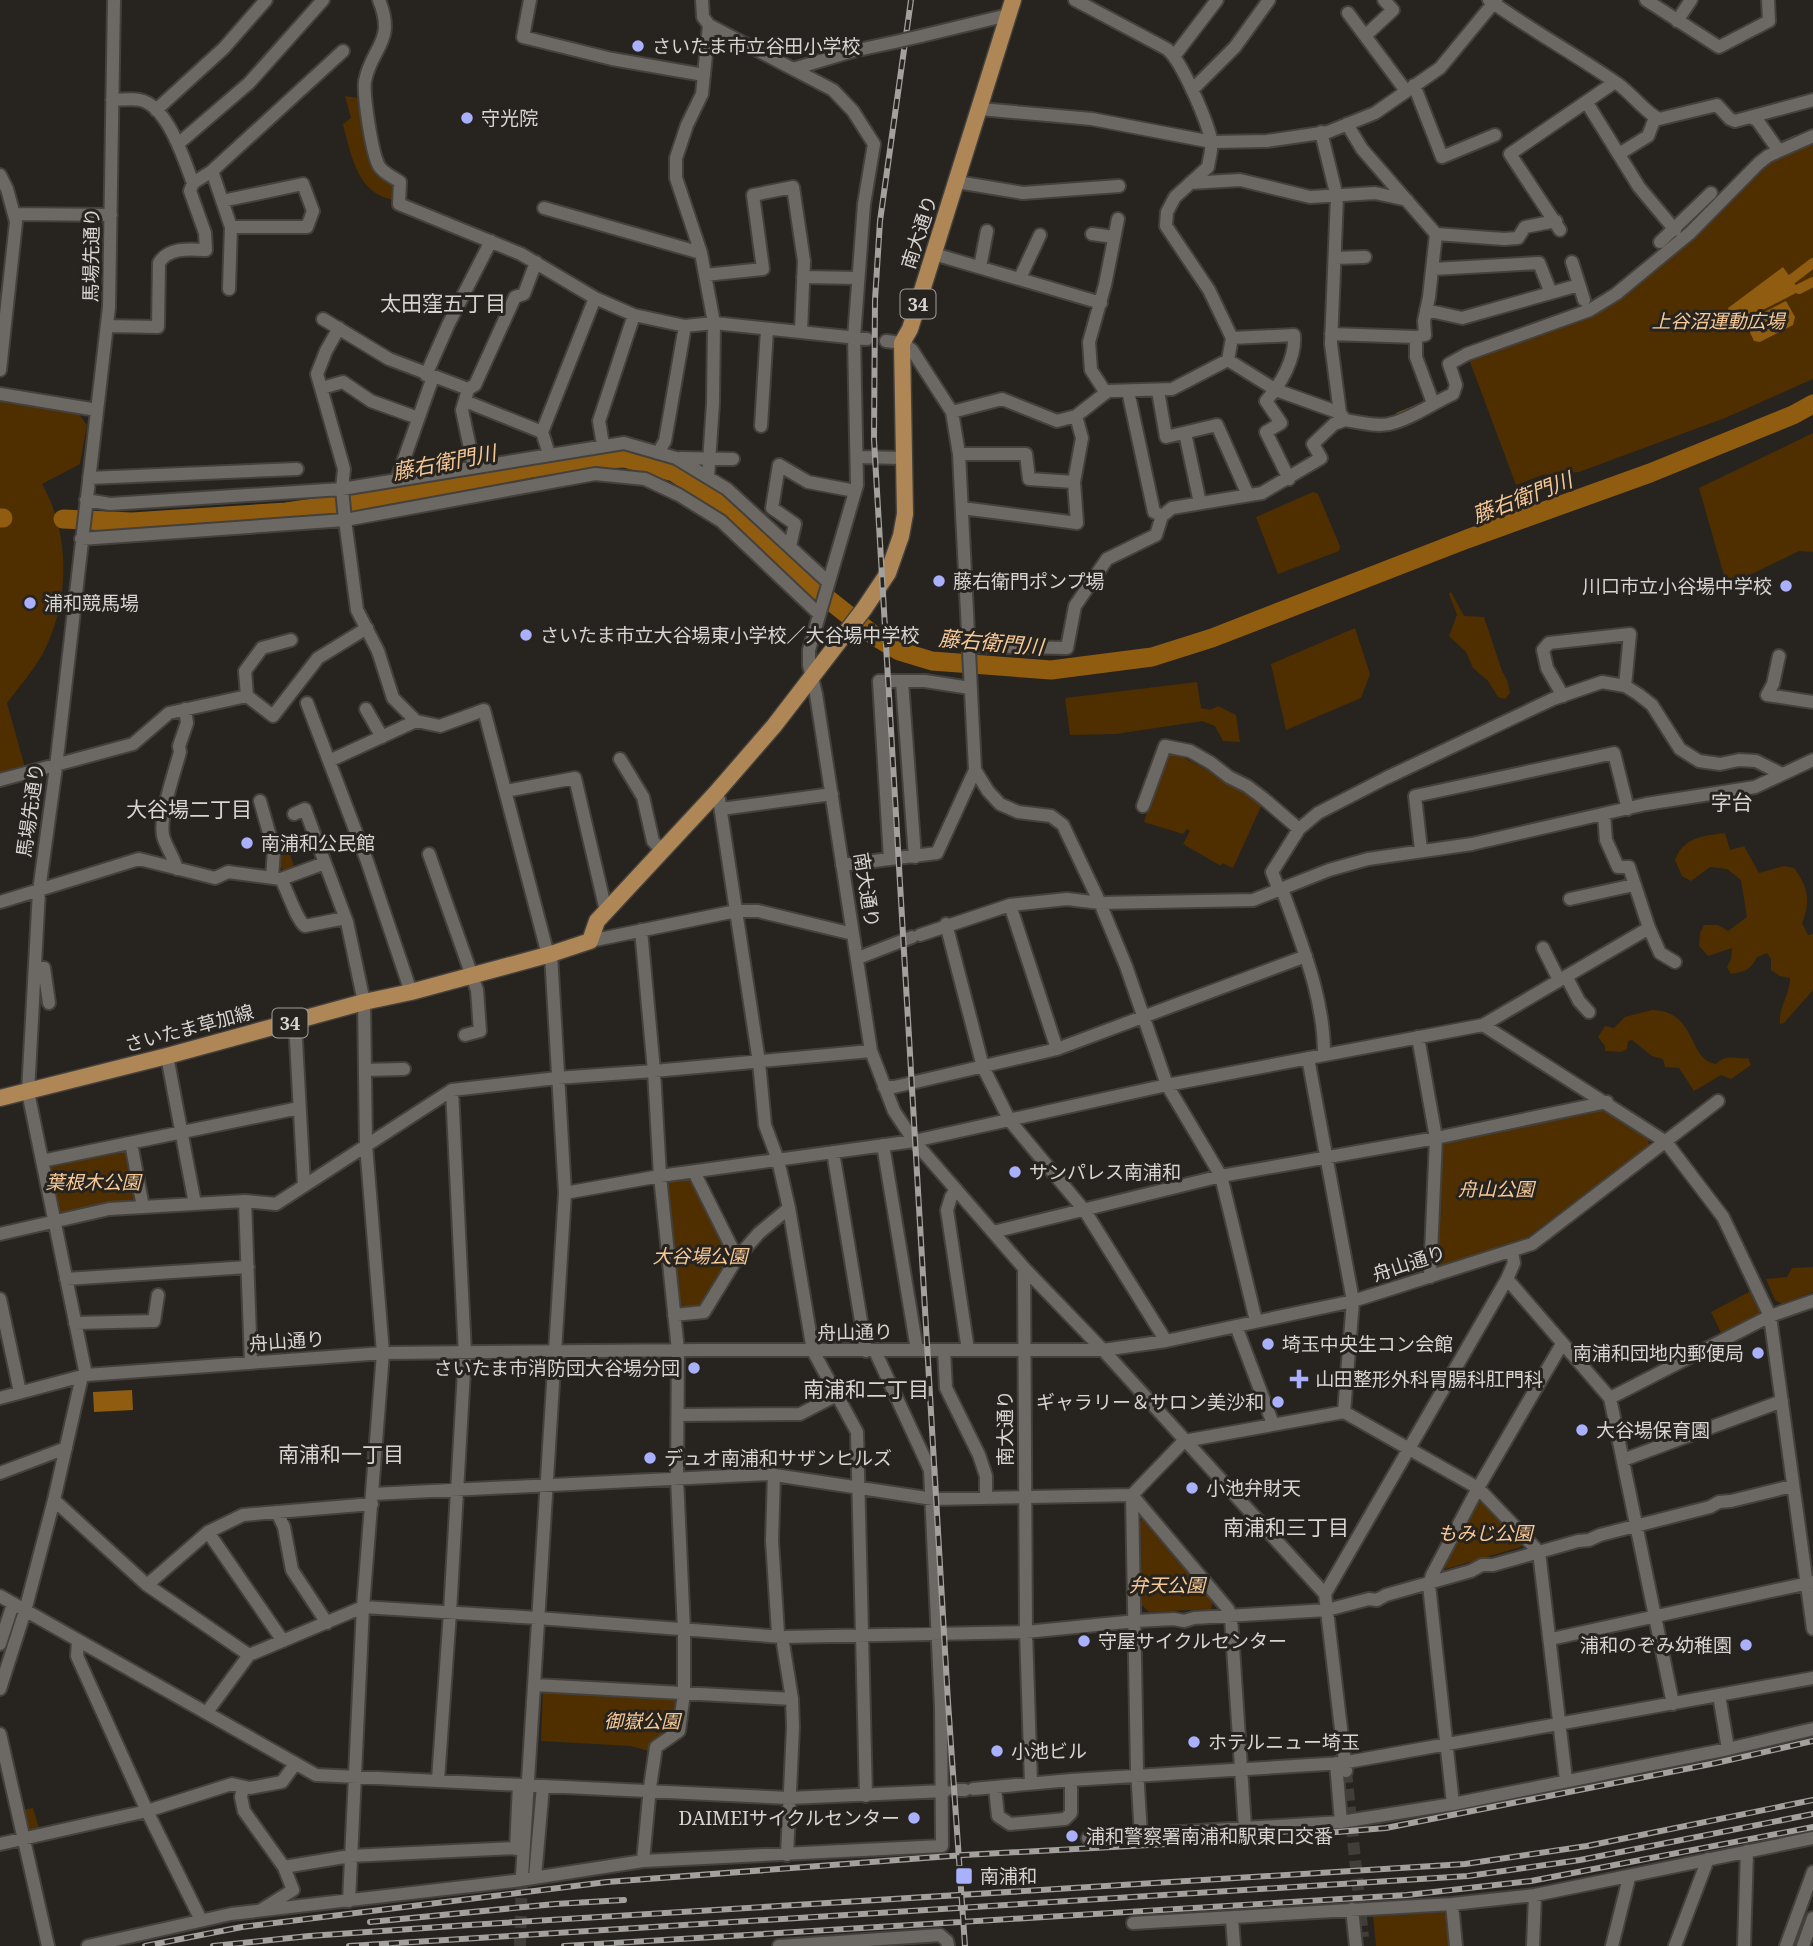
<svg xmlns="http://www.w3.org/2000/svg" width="1813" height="1946" font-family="'Noto Serif','Noto Sans JP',serif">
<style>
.green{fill:#4f2f00}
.water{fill:#905c0f}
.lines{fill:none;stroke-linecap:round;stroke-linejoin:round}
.stream{stroke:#905c0f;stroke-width:3.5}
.canal{stroke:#905c0f;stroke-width:10}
.river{stroke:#905c0f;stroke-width:19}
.minor-tunnel{stroke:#413e3a;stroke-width:12;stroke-dasharray:12 6;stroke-linecap:butt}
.minor-casing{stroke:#44413d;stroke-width:16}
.major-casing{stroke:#44413d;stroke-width:19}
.minor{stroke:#6c6863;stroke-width:12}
.major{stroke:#af8757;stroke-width:16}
.rail-casing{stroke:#a3a19d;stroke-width:6}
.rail{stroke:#27231f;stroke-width:3.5;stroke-dasharray:10;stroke-linecap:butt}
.minor-bridge-casing{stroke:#44413d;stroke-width:16;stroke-linecap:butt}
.minor-bridge{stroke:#6c6863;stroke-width:12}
.poi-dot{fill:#a9b0fc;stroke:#27231f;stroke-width:2.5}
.labels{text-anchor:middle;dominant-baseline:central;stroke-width:6;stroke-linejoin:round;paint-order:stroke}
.shield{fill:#27231f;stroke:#a2a09c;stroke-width:2}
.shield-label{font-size:18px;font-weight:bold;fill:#d7d5d2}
.poi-label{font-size:19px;fill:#d7d5d2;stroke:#27231f;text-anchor:start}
.street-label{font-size:19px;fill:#d7d5d2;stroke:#27231f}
.park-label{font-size:19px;font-style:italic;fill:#f7ca98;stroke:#27231f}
.neighbourhood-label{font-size:21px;fill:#d7d5d2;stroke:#27231f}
.water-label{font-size:21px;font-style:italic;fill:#f6c997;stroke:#27231f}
</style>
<rect width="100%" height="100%" fill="#27231f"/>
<!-- green -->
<path class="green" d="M345,96L364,99L369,152L396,185L394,200C357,194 351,155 343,124L351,118Z
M1813,131V379L1725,418L1579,472L1542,475L1516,485L1467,354L1590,309L1779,151Z
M0,401L78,413L87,425L80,464L42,484C71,535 70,603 42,655C32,672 19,687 7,703L26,771L0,777Z
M1813,433V552L1799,551L1727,586L1699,488Z
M1313,492L1318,494L1340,546L1339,551L1278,574L1256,517Z
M1451,592L1464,616L1484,617L1502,671L1508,682L1510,693L1505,699L1498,697L1488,681L1473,668L1466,652L1449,636L1457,615L1449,594Z
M1355,628L1370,674L1361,698L1286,730L1271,664Z
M1197,682L1201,708L1210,710L1218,706L1236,715L1240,742L1223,741L1215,726L1202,721L1116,734L1070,735L1065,698Z
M1167,749L1213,773L1263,802L1233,868L1222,863L1221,866L1183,844L1190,831L1187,829L1183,834L1144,822Z
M1725,833L1730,850L1744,846L1759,873L1784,866L1794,868C1808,886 1811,903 1802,923L1808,935L1813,934V990L1784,1023L1780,1024C1778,1007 1790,996 1790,978L1780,976L1771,970V959L1767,953L1757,957C1751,970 1744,972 1731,974L1727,967L1731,959L1732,948L1708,956L1699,946L1700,933L1704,925H1718L1728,931L1747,917L1741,880L1727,869L1710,867L1691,881L1682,876L1675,860C1684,837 1702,836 1725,833Z
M284,837L294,866L284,870L278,866L275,841Z
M1652,1010C1698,1011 1687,1060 1716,1064C1727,1053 1736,1060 1748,1058L1751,1065L1731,1079L1721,1075L1694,1091L1679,1068L1665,1067L1663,1059L1652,1056L1632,1040L1628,1041L1627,1049L1621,1052L1605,1051V1046L1598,1037L1605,1026L1614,1028L1625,1017Z
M1607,1108L1648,1137L1649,1145L1524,1240L1440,1266L1434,1263L1438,1147L1443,1140Z
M125,1150L128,1152L137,1201L135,1203L61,1214L57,1211L49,1170L51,1167Z
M694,1172L737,1258L704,1312L674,1315L660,1176Z
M1813,1267V1292L1782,1304L1775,1300L1766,1279L1787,1277L1792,1268Z
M1751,1291L1761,1312L1758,1318L1722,1335L1711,1312Z
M1484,1501L1522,1540L1521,1547L1446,1569L1443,1564L1476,1502Z
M1146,1519L1214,1599L1211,1609L1149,1612L1142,1605L1139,1521Z
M543,1688L675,1696L679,1701L675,1728L652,1752L631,1746L541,1741Z
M33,1808L40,1831H27L23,1810Z
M1447,1912L1454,1946H1376L1373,1916Z"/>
<!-- water -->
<path class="water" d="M1783,267L1800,291L1733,325L1728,308Z
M1786,301L1795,317L1793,325L1760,342L1754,341L1745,322Z
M132,1390L133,1410L94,1412L93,1392Z"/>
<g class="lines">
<!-- stream -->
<path class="stream" d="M1777,145L1795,137
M1398,414L1422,404"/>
<!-- canal -->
<path class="canal" d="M1792,279L1813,263
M1799,289L1813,282"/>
<!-- river -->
<path class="river" d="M0,518H3
M63,519L132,522L286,512L405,495L531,468L584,460L625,458L674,472L720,502L809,584L876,637L899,651L932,661L1051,670L1152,657L1212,638L1467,539L1650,473L1793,415L1813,404"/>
<!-- minor-tunnel -->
<path class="minor-tunnel" d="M1346,1771L1363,1937
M520,1946L522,1876"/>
<!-- minor casing -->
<g class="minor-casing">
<path id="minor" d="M379,0C396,42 372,46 365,81C363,95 372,154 379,166C383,173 393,177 400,182L399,204L521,254L595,298L634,315L685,326L714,323L867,339
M530,0L523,37L612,59L704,75
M702,0L703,17L709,25L833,90L853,111L874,144L864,204L854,338L857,485L809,650V665L816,694L871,1051L894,1111L914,1141L1024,1268L1103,1350L1325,1594L1346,1771
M1075,0L1167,49C1182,61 1206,119 1211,139C1213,148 1209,159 1208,167L1175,197L1167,212L1166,226L1209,290L1232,338L1228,360
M1489,0C1531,30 1576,55 1618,84C1632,94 1647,114 1659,119L1717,105L1730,119L1735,121L1813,100
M1646,0L1719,47L1769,21L1768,0
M1348,13L1406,91
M1677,21L1691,0
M921,36L1008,15
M1365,36L1393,10L1384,0
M1175,55L1217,0
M793,69L853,51L895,42
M1414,85L1442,157L1495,135
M1192,90L1235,47L1269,0
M1587,103L1639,187L1675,230
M980,109L1092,119L1212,142L1267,141L1328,132L1375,113L1440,68L1496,0
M156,110L224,48L266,0
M1752,118L1757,120L1779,151
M1347,124L1362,149L1436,234L1504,239L1518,238L1525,227L1556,221
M178,144L249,83L323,0
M1619,154L1648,136L1655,118
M212,171L231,227L229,289
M0,175L7,189L16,222L0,370
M957,182L1023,193L1119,186
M193,183L212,171L343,51
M1190,183L1240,180L1310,197L1375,193L1407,200
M222,201L303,184L313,211L307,227H231
M544,208L701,253
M14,214L111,215
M1560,230L1510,154L1615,82
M1092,234L1114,237
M1660,242L1711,193
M934,254L1101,303
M1335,258L1365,257
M1572,262L1584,300
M980,267L987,231
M1433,269L1539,263L1551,293
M705,275L763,269L753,195L793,187L804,261L801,331
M803,277L858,278
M1020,278L1040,235
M1426,310L1462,318L1579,285
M323,319L389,359L468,389L475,385L515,297L524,294L536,262
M107,326L158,327L159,263C168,247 190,249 206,250L205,233L190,191L193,183C184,160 168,106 140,100C132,98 121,100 112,100
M339,328L326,351L317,374L344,469L342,489L345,520L357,610L378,651L393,698L416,721L440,726L484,710L548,955
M1331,334L1416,337L1425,335L1424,321L1429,297L1436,234
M1416,337V357L1433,403
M1232,338L1294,335C1296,358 1281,384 1266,401L1281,423L1266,432L1289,479
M426,375L449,323L491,241
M322,388L343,382L371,401L418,418
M1128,391L1154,512L1162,516
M1158,391L1166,437L1217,425L1248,495
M467,393L462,410L474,467
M1106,393L1091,370L1089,342L1105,285L1118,219
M0,394L97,410
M465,401L542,432
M952,412L1002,399L1057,421L1076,416L1108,391L1172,389L1228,360L1276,390L1340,413
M1345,420C1358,422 1376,427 1389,424C1409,420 1433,403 1453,394L1456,385L1449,364L1467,354L1590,310L1616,294L1690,233L1759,163L1768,156L1813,136
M761,426L767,330
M1185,433L1200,503
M603,445L599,421L634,315
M658,453L665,441L685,326
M549,454L542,432L595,298
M959,454H1026L1029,479L1074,482
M857,457L904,458
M680,458L733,459
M708,477L713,403L714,323L701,253L676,178V158L687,125L702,94L709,25
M89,478L297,469
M397,479L433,377
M86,500L110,504L342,489L624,443L676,458L727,489L828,582
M962,508L1077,523L1074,482L1082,438L1076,416
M81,539L345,520L595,474L645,479L679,495L721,521L819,614
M790,546L795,524L772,508L779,465L808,482L855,491
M291,640L262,648L245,671L247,696L273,716L318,658L367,628
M968,646L1067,648L1075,606L1107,559L1156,535L1162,516L1172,508L1262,493L1321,458L1313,444L1334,424L1345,420L1340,413L1331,344L1337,197L1321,132
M1779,656L1773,684L1767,695L1813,702
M902,682L915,857
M1563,696L1547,668L1543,650L1549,643L1630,634L1625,686
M307,703L367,861L411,992
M366,709L382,737
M620,759L643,797L653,841L662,851
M329,761L416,721
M975,770L988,791L1000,804L1018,812L1051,816L1063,825L1100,903L1126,966L1167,1085L1221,1176L1256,1321
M0,780L133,744L169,713L247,696
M506,791L575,778L606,911
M715,794L719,799L759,1062L765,1125L778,1160L789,1208L813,1351L857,1432L866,1796
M260,801L274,850L272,878
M1143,806L1165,746L1190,751L1211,763L1229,777L1247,786L1263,798L1299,829
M721,809L832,794
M294,814L305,809L325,863
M1604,815L1606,840L1618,867H1629L1649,928L1660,953L1675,962
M1421,850L1415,796L1614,753L1628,809
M429,854L477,990L480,1031L465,1035
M890,859L879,681H925L970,688
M842,865L937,853L975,770L959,454L952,412L912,350L902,343L886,341
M177,869C174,858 167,848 164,839C157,821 175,771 180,752L179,746L187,723L185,709
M281,879C288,892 296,919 305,926L345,918
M1282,889C1301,943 1324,996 1324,1054
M1279,890L1272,872L1299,829L1318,813L1386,778L1553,699L1602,682L1625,686L1638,694L1652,705L1680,749L1699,761L1720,764L1739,760L1756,761L1782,774
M1570,899L1634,885
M0,902L139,859L215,878L228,872L281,879L325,863L347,922L364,1002L366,1145L383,1353L363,1607L349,1901
M1010,905L1057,1049
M946,924L983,1067L1010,1121L1085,1211L1166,1341
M641,930L654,1071L660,1176L678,1350L677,1478L684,1630V1693L679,1731L656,1747L650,1787L643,1861
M920,935L1010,905L1067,899L1100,903L1253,900L1329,870L1368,859L1472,844L1646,804L1755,787L1813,760
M590,941L736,911H758L853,934
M1543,948L1559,980
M858,958L912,937
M35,968H44L49,1003
M1566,976L1579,1001L1589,1012
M295,1022L304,1185
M1483,1025L1649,928
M1418,1037L1436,1138L1430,1277
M167,1056L195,1204
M1308,1058L1353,1301L1344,1412
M365,1070L404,1069
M884,1087H894L1057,1049L1306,956
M131,1143L143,1207
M883,1145L917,1350
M833,1152L866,1351
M42,1161L299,1108
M694,1172L737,1258
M956,1189L951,1197L947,1210L968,1350
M565,1193L660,1176L914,1141L1167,1085L1483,1025L1666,1142L1723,1217L1770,1316L1813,1629
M245,1201L251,1363
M993,1232L1221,1176L1436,1138L1607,1102
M0,1234L109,1209L245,1201L276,1204L452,1090L557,1078L654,1071L871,1051
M1024,1268L1026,1632L1031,1783
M66,1279L248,1267
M1507,1279L1610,1398L1673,1704
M0,1299L20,1392
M674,1315L704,1312L737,1258L759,1233L789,1208
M75,1323L154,1321L158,1295
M1236,1326L1273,1424
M944,1351L946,1388L979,1455L986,1476V1498
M86,1375L28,1092L39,891L56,767L109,307L114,0
M0,1398L86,1375L383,1353L701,1350H1103L1166,1341L1353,1301L1532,1244L1718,1101
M1610,1398L1770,1316L1813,1301
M678,1415L800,1414L837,1395
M1623,1460L1782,1401
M0,1473L66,1448
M774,1474L772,1541L778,1633L782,1637L792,1699L793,1727L787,1855
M373,1494L768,1474L933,1499L1132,1495L1184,1441L1344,1412L1478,1488L1539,1552L1566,1780
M1132,1495L1228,1609L1231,1617L1245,1828
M1132,1495L1137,1770L1141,1835
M54,1500L147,1585L249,1655
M277,1512L284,1527L292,1570L327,1623
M208,1532L283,1641
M147,1585L208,1532L243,1515L372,1504
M1325,1594L1507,1279L1514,1263L1512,1251
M0,1596L316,1775L789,1798L945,1791
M1551,1639L1813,1582
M78,1642L77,1656L147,1811L201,1920
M0,1644L13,1604
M535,1685L792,1699
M0,1689L25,1611L54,1500L82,1376
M1719,1695L1728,1749
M207,1712L249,1655L363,1607L538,1618L782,1637L1026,1632L1136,1621L1174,1619L1184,1621L1194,1618L1327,1610L1369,1599L1377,1600L1386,1595L1471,1571L1482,1565H1493L1578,1541L1589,1540L1600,1535L1710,1507L1719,1502L1731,1501L1792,1486
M0,1734L48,1946
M1336,1763L1341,1822
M438,1780L450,1612L465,1354L452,1090
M243,1787L241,1797L244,1811L284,1867L350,1856L516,1848
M995,1788L998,1816L1010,1824L1065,1819L1071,1813V1780
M973,1789L1071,1780L1342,1763L1813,1678
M955,1790H965
M1453,1804L1429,1585L1432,1575L1478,1488L1562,1344
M1088,1838L1341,1822L1453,1804L1728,1749L1813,1729
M0,1844L147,1811L232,1784L250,1788L282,1782L295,1764
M516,1849L519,1785
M522,1876L565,1193L551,954
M535,1877L543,1786
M1452,1904L1456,1946
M1352,1909L1356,1946
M261,1910L293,1890L284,1867
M1232,1918L1234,1946
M1133,1923L1452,1904L1535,1895L1813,1838
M88,1946L231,1914L514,1881L643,1861L942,1846L941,1708L930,1470L875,1351
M779,1946L940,1935L947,1941L948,1946
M1533,1946L1535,1895
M1612,1946L1629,1878
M1675,1946L1708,1859
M1744,1946L1747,1851
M1786,1946L1813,1872
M1803,1946L1813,1918"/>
</g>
<!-- major casing -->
<g class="major-casing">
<path id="major" d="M0,1098L167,1056L364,1002L411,992L551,954L590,941L597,921L715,794L774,726L864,609L888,573L901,536L905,514L902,343L910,329L1013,0"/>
</g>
<!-- minor -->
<use href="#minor" class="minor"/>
<!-- major -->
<use href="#major" class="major"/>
<!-- rail casing -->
<g class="rail-casing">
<path id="rail" d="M911,0L880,221L875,300L874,440L948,1702L965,1946
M370,1922L555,1904L624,1900
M145,1946L242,1927L607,1882L964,1855L1241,1840L1386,1828L1716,1763L1813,1741
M213,1946L309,1936L469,1925L1465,1864L1587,1846L1813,1800
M349,1946L1468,1876L1580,1860L1813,1814
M564,1946L1407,1895L1531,1881L1813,1827"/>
</g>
<!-- rail -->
<use href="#rail" class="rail"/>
<!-- minor-bridge casing -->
<g class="minor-bridge-casing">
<path id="minor-bridge" d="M895,42L921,36"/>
</g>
<!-- minor-bridge -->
<use href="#minor-bridge" class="minor-bridge"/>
</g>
<!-- markers -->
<g class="poi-dot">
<circle cx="638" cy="46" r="7"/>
<circle cx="467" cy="118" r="7"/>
<circle cx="939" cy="581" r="7"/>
<circle cx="1786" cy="586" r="7"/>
<circle cx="30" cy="603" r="7"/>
<circle cx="526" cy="635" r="7"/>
<circle cx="247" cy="843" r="7"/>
<circle cx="1015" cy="1172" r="7"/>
<circle cx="1268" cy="1344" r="7"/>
<circle cx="1758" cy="1353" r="7"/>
<circle cx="694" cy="1368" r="7"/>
<path d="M1295.5 1368.5h7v7h7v7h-7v7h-7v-7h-7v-7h7z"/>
<circle cx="1278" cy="1402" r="7"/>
<circle cx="1582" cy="1430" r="7"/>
<circle cx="650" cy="1458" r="7"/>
<circle cx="1192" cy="1488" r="7"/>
<circle cx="1084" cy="1641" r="7"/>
<circle cx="1746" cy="1645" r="7"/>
<circle cx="1194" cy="1742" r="7"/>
<circle cx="997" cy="1751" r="7"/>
<circle cx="914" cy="1818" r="7"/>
<circle cx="1072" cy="1836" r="7"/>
<rect x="955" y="1867" width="18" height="18" rx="3.5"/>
</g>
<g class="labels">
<!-- shield labels -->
<g class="shield">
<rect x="900.5" y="289.5" width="35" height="29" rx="5"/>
<rect x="272.5" y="1008.5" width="35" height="29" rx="5"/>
</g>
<g class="shield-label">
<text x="918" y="304">34</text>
<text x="290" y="1023">34</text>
</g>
<!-- poi labels -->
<g class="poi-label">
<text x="652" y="46">さいたま市立谷田小学校</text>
<text x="481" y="118">守光院</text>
<text x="953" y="581">藤右衛門ポンプ場</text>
<text x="1772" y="586" text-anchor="end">川口市立小谷場中学校</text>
<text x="44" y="603">浦和競馬場</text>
<text x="540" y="635">さいたま市立大谷場東小学校／大谷場中学校</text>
<text x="261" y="843">南浦和公民館</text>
<text x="1029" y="1172">サンパレス南浦和</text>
<text x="1282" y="1344">埼玉中央生コン会館</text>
<text x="1744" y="1353" text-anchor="end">南浦和団地内郵便局</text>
<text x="680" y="1368" text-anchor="end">さいたま市消防団大谷場分団</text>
<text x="1315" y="1379">山田整形外科胃腸科肛門科</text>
<text x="1264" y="1402" text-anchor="end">ギャラリー＆サロン美沙和</text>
<text x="1596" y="1430">大谷場保育園</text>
<text x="664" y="1458">デュオ南浦和サザンヒルズ</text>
<text x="1206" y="1488">小池弁財天</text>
<text x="1098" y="1641">守屋サイクルセンター</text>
<text x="1732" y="1645" text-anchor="end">浦和のぞみ幼稚園</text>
<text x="1208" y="1742">ホテルニュー埼玉</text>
<text x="1011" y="1751">小池ビル</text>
<text x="900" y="1818" text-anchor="end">DAIMEIサイクルセンター</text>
<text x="1086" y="1836">浦和警察署南浦和駅東口交番</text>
<text x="980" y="1876">南浦和</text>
</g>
<!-- street labels -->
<g class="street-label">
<text transform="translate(919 232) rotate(-72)">南大通り</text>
<text transform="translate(91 255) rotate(-89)">馬場先通り</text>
<text transform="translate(30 810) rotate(-82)">馬場先通り</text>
<text transform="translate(867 890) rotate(81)">南大通り</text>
<text transform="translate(189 1028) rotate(-15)">さいたま草加線</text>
<text transform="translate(1409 1263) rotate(-18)">舟山通り</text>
<text transform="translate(855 1332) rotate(-1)">舟山通り</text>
<text transform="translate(287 1341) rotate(-4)">舟山通り</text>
<text transform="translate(1005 1428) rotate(-90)">南大通り</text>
</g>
<!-- park labels -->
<g class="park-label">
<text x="1718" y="321">上谷沼運動広場</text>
<text x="93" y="1182">葉根木公園</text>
<text x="1496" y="1189">舟山公園</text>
<text x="700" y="1256">大谷場公園</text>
<text x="1485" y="1533">もみじ公園</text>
<text x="1167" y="1585">弁天公園</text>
<text x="642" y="1721">御嶽公園</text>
</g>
<!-- neighbourhood labels -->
<g class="neighbourhood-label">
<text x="443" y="303">太田窪五丁目</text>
<text x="1732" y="802">字台</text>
<text x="189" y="809">大谷場二丁目</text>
<text x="866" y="1389">南浦和二丁目</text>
<text x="341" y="1454">南浦和一丁目</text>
<text x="1286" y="1527">南浦和三丁目</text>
</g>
<!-- water labels -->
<g class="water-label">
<text transform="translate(444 462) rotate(-11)">藤右衛門川</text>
<text transform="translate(1522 497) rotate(-21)">藤右衛門川</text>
<text transform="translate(991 642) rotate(5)">藤右衛門川</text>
</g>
</g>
</svg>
